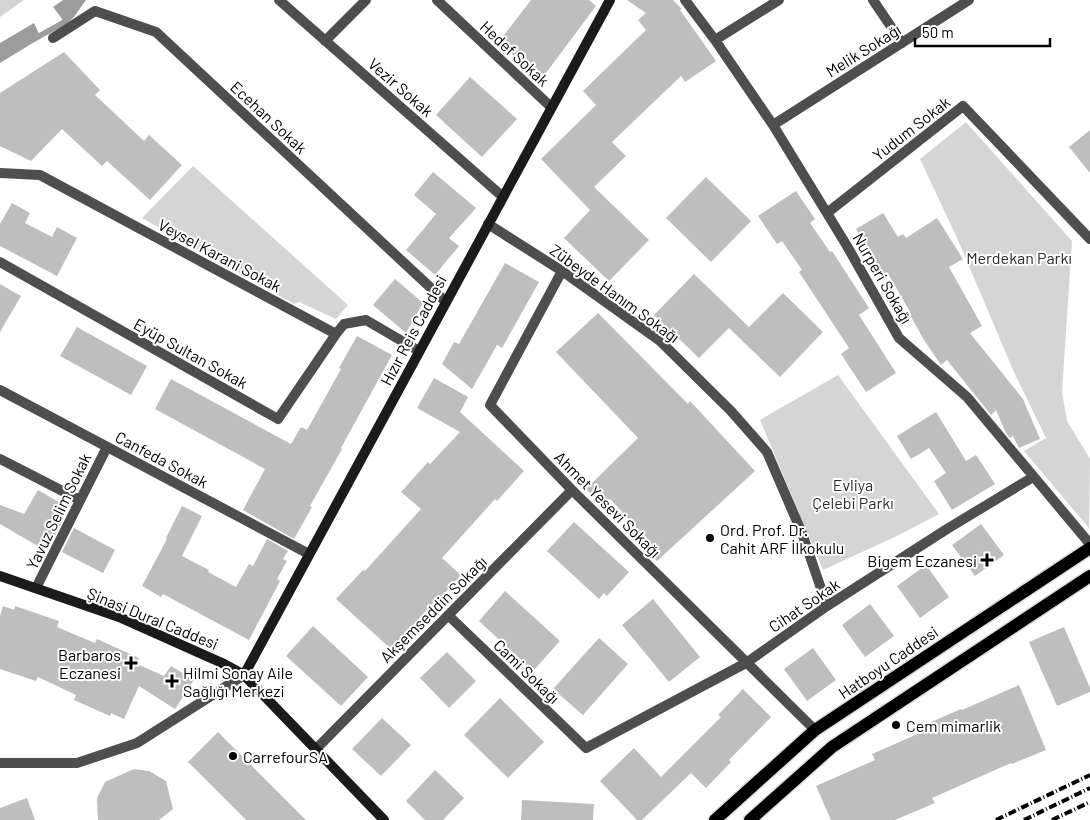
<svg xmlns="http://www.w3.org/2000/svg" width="1090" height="820" font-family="Barlow,sans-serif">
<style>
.green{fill:#d5d5d5}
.water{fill:#9c9c9c}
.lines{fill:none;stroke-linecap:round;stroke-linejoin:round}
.stream{stroke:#9c9c9c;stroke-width:5.5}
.building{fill:#bebebe}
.primary-casing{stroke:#dbdbdb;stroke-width:15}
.street{stroke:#4e4e4e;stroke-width:10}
.secondary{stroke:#1b1b1b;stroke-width:10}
.primary{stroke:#000;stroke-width:12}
.rail{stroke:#000;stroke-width:4;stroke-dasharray:8 2.5 1 2.5;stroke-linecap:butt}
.poi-dot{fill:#000;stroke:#fff;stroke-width:2}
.labels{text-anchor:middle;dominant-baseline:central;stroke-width:4;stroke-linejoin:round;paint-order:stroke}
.street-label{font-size:16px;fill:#000;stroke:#fff}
.park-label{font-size:16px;fill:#2c2c2c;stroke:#fff}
.poi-label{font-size:16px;fill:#000;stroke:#fff;text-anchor:start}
</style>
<rect width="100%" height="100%" fill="#fff"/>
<!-- green -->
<path class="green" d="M0,0H24L0,17Z
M966,122L1072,241L1062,392L1067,421L1090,459L1089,528L1024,451L1046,438L1013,370L958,240L920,159Z
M193,166L348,305L336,319L299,302L294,304L142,218Z
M838,375L939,514L899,535L823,570L760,420Z"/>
<!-- water -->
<path class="water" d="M63,0H86L74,17L66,24L53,7Z
M34,23L41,38L0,63V43Z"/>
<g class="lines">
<!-- stream -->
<path class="stream" d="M34,39L61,24L69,18"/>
</g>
<!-- building -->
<path class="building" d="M531,0H589L596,6L540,81L517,65L520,60L498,43Z
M627,0H673L682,9L680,10L716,61L685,82L681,76L612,142L626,156L594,187L649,240L609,281L564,238L590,210L541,159L596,105L583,91L646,30L638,20L646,13Z
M64,52L100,90L95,95L144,141L149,135L182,165L150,200L107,161L102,166L62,129L31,161L0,146V93Z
M470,77L517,119L482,157L436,115Z
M1090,130V173L1069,147Z
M433,172L476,208L449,238L459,246L435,275L406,250L436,214L414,195Z
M706,177L751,221L711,262L666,218Z
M796,191L815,219L810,223L830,252L832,251L869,308L859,315L896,373L866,392L841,354L849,348L799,272L802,270L782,241L777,244L758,216Z
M12,203L30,213L25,223L52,237L57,227L77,238L57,276L0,246V224Z
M883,213L898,237L903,234L906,238L937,218L963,259L949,267L982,326L970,333L1023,399L1040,439L1019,448L1013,436L1010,438L1006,433L996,410L991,415L947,360L941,365L924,340L909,313L910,312L887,272L882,275L869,255L871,254L856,229Z
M505,263L539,282L502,348L497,345L472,389L442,364L454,342L459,344Z
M694,274L749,327L783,293L823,332L780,377L729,328L699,358L654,315Z
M395,279L423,303L406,333L373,305Z
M0,284L21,296L0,332Z
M598,313L688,404L690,401L755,471L657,561L635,538L641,532L610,499L603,506L586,489L638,438L556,352Z
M77,327L147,366L131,395L60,356Z
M357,336L392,355L341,448L342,449L310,506L312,507L294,539L243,510L265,469L155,409L171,379L291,444L301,427L307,430L341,369L339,368Z
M434,378L468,397L460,412L524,471L497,501L495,499L442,558L461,575L434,605L433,603L391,649L336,599L363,570L365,571L421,509L401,492L428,462L430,464L460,432L417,408Z
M936,412L966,461L976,455L995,484L952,510L934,481L946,473L929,448L911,459L897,436Z
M38,490L67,507L59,521L62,522L50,546L46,544L43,549L0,524V505L24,514Z
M182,506L202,516L182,556L209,570L208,572L236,587L249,564L253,566L267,539L288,551L283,559L287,561L277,579L280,581L249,640L163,594L161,597L142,586L167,539L166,538Z
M574,522L629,572L607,596L604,593L599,599L547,551Z
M981,524L1004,555L975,576L952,545Z
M74,528L115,550L103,573L62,552Z
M926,565L949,597L920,618L897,586Z
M505,591L560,641L533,671L479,621Z
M653,599L700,657L669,682L622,625Z
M870,604L894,636L865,657L842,625Z
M3,606L14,610L15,606L59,621L57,627L95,643L97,639L139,658L137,664L164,676L171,666L194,680L175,709L139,686L124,719L111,713L110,716L74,700L76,695L38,677L36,681L0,669V616Z
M313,626L368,677L341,706L286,656Z
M1064,627L1090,688V692L1057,706L1029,642Z
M599,638L628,664L583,715L553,689Z
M813,648L836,680L807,701L784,669Z
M447,652L476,681L449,708L420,678Z
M1019,685L1046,750L1012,764L1011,763L932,798L935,803L895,820H831L816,786L875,760L872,754L929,729L927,724L961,709L962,710Z
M743,689L771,717L729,760L731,762L706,788L691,773L642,820H637L600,781L634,748L661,777L721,717L718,715Z
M500,698L544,742L508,778L464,735Z
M382,718L411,745L381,776L352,749Z
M218,732L306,820H246L188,762Z
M134,769L149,771L166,781L173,809L159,820H98L97,798L105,782Z
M435,770L464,798L443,820H425L406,801Z
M27,798L35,820H0V808Z
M522,800L594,804L593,820H521Z"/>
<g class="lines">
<!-- primary casing -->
<g class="primary-casing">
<path id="primary" d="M715,820L815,730L1090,548
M750,820L832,747L1090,576"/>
</g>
<!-- street -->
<path class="street" d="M279,0L503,197
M437,0L551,107
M685,0L715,40L773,125L847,246L899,338L967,397L1090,544
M873,0L902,43
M53,38L95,11L156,32L446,302
M715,40L779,0
M325,41L366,0
M773,125L969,0
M0,173L40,175L336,334L344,324L366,320L419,351
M827,213L963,106L1090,239
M488,224L562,271L660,341L731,411L767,452L802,533L827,606
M0,262L278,419L336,334
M562,271L490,405L572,490L815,730
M0,390L309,554
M0,459L80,500
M36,588L107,447
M448,615L586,748L746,663L827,606L947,529L1033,477
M316,749L572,490
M0,763H77L137,743L244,675"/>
<!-- secondary -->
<path class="secondary" d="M0,576L119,617L222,663L244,675L384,820
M244,675L610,0"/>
<!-- primary -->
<use href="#primary" class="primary"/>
<!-- rail -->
<path class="rail" d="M996,820L1090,775
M1024,820L1090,788
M1052,820L1090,802"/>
</g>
<!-- markers -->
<g class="poi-dot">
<circle cx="710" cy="538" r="5"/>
<path d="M984.5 552.5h5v5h5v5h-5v5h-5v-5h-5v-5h5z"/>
<path d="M128.5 655.5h5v5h5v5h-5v5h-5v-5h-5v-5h5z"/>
<path d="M169.5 673.5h5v5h5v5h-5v5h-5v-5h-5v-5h5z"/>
<circle cx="896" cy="725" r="5"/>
<circle cx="233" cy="756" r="5"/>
</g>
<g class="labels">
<!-- street labels -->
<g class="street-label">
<text transform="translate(863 50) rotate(-32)">Melik Sokağı</text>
<text transform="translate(515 53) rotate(43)">Hedef Sokak</text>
<text transform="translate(401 87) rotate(41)">Vezir Sokak</text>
<text transform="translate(269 117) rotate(43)">Ecehan Sokak</text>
<text transform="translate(911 128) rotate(-38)">Yudum Sokak</text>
<text transform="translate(220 255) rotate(28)">Veysel Karani Sokak</text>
<text transform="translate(883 278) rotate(60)">Nurperi Sokağı</text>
<text transform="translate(615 293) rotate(36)">Zübeyde Hanım Sokağı</text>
<text transform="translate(413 330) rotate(-62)">Hızır Reis Caddesi</text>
<text transform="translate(191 353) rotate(29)">Eyüp Sultan Sokak</text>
<text transform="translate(162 459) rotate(28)">Canfeda Sokak</text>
<text transform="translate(608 504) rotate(45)">Ahmet Yesevi Sokağı</text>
<text transform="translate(58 511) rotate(-64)">Yavuz Selim Sokak</text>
<text transform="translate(804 605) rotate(-34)">Cihat Sokak</text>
<text transform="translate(433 609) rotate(-45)">Akşemseddin Sokağı</text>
<text transform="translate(153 618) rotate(22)">Şinasi Dural Caddesi</text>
<text transform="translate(888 662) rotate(-34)">Hatboyu Caddesi</text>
<text transform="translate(527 671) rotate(44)">Cami Sokağı</text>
</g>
<!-- park labels -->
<g class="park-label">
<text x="1019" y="257">Merdekan Parkı</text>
<text x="853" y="484">Evliya<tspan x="853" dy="18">Çelebi Parkı</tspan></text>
</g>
<!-- poi labels -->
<g class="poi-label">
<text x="720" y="529">Ord. Prof. Dr.<tspan x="720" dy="18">Cahit ARF İlkokulu</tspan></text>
<text x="977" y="560" text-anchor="end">Bigem Eczanesi</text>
<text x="121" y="654" text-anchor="end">Barbaros<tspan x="121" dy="18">Eczanesi</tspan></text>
<text x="183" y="672">Hilmi Sonay Aile<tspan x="183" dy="18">Sağlığı Merkezi</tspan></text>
<text x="906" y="725">Cem mimarlik</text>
<text x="243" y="756">CarrefourSA</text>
</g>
</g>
<!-- scale -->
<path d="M915 38v8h135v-8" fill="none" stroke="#000000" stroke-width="2.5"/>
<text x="922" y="38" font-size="15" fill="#000000" stroke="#ffffff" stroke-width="4" paint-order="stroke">50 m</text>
</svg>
